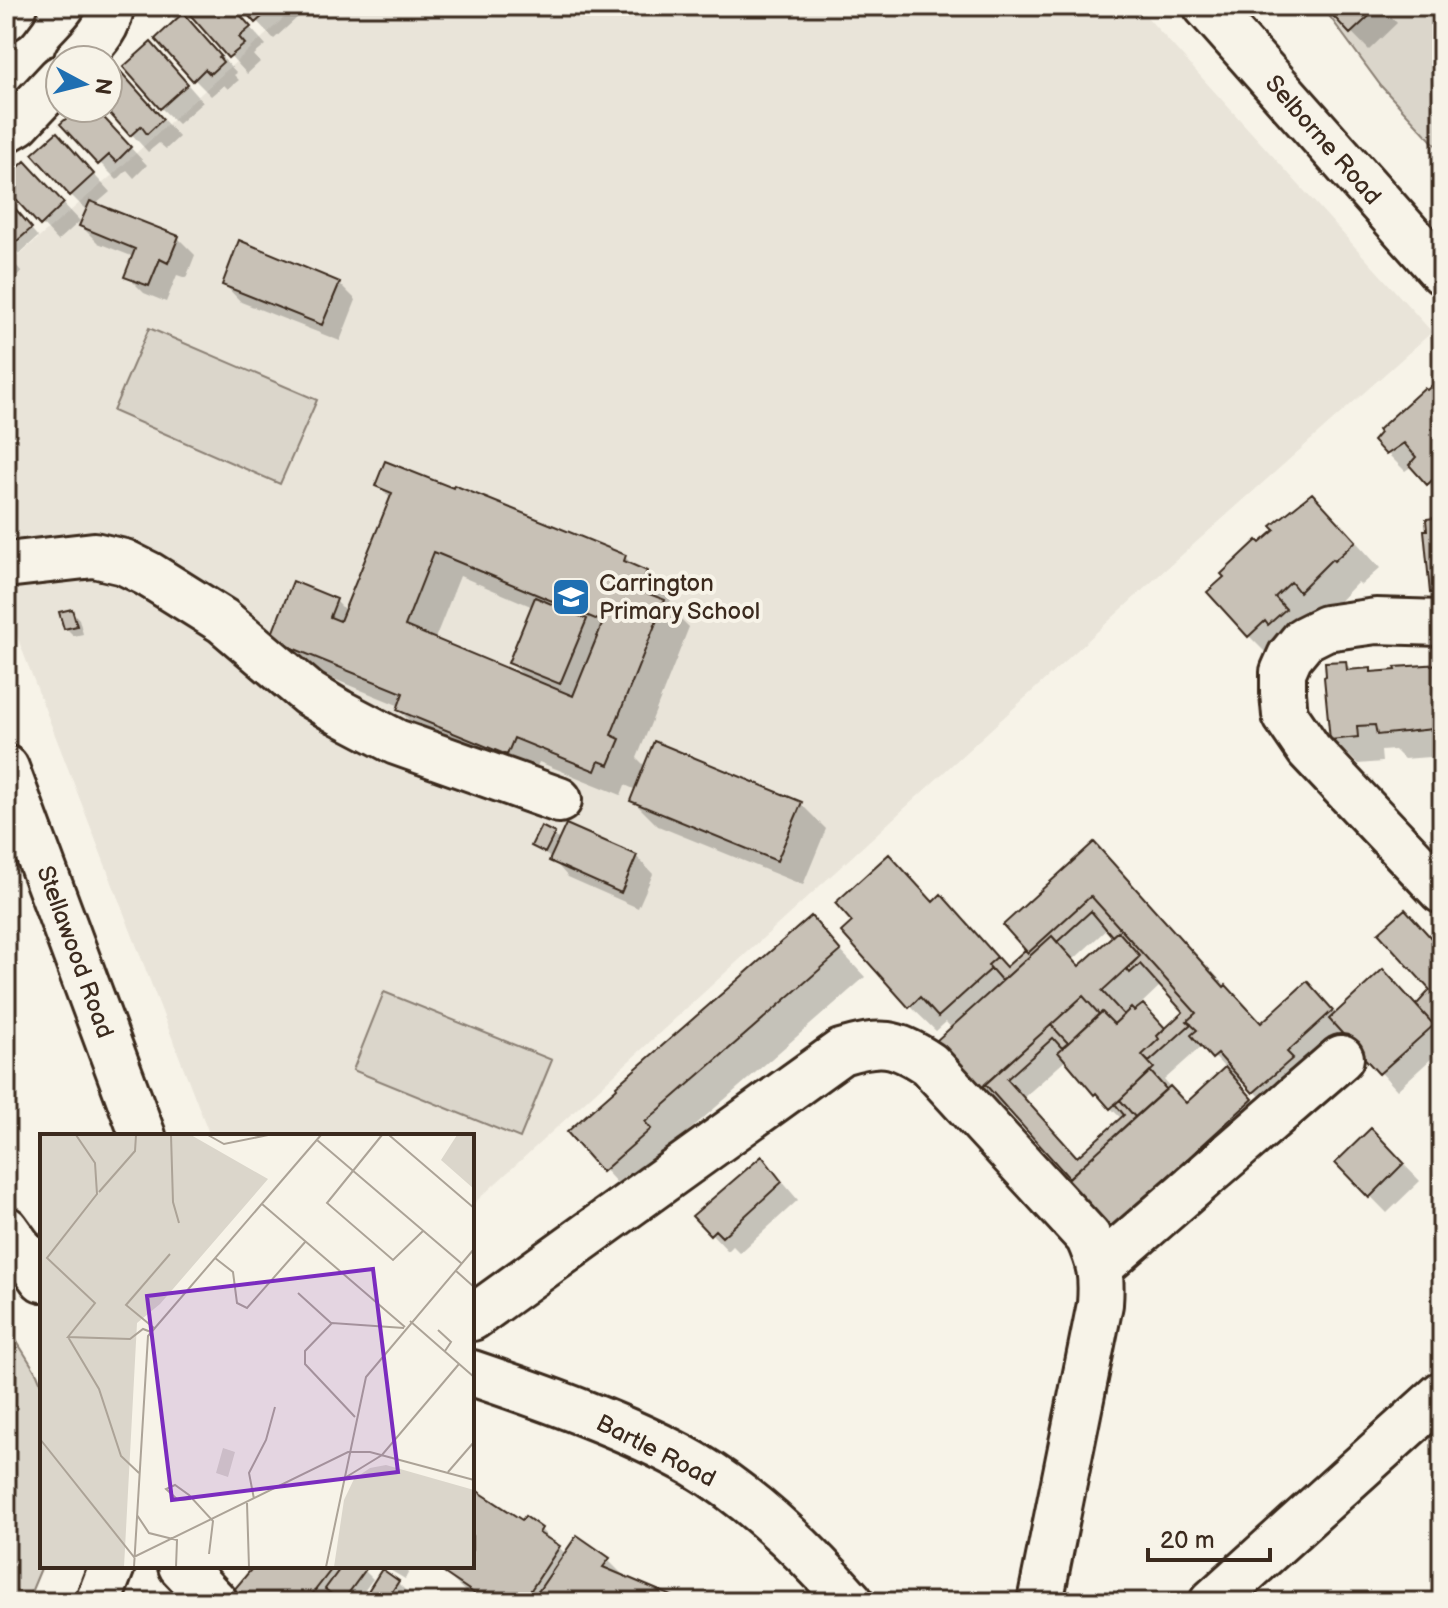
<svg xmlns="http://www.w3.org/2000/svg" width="1448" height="1608" font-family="'Balsamiq Sans',sans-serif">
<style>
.built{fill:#e9e4d9}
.green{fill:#dbd6cb;stroke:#8b8074;stroke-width:2}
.shadow{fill:#0003;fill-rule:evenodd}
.building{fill:#c8c1b6;stroke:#3b2a1e;stroke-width:2;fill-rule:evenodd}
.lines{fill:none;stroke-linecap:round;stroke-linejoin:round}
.minor-casing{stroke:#3b2a1e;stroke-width:50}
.minor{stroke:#f7f3e8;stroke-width:44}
.labels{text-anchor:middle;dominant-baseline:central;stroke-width:8;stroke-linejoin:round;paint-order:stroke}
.street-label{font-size:24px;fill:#3b2a1e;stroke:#f7f3e8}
.poi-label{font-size:24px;fill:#3b2a1e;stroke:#f7f3e8;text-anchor:start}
.inset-road{fill:none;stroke:#aca397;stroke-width:2}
.view{fill:#7b2cbf;fill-opacity:0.15;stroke:#7b2cbf;stroke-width:4}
.inset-edge{fill:none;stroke:#3b2a1e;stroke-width:4}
</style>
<rect width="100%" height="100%" fill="#f7f3e8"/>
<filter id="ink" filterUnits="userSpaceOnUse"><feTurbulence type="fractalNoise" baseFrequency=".0125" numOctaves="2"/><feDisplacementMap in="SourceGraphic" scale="16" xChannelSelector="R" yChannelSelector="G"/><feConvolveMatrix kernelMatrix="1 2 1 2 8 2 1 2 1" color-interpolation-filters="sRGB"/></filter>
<g filter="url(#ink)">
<!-- built -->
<path class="built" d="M297,6H1137L1432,332L1147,586L472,1205V1136H210L6,608V266L110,177Z"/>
<!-- green -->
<path class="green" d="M1322,6H1442V152L1381,86Z
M149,328L317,400L280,484L113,411Z
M384,992L552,1060L520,1138L353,1070Z
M6,1324L37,1374L42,1386V1566L27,1602H6Z"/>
<!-- shadow -->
<path class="shadow" d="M162,6H231L266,45L254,55L260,62L247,74L190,11L184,17L237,73L234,75L239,80L228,89L224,85L211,96L194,79L177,21Z
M242,6H288L298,17L274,39Z
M1326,6H1381L1397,23L1369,50Z
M168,62L203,102L178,124L161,108Z
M108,84L137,90L179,137L166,149L159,143L148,152L108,108Z
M81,108H93L147,165L134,178L127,170L117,180L100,163Z
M57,134L110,192L95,205L178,238L195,255L186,278L177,275L166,302L144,293L127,276L134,257L98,243L81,226L87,211L71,195Z
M42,181L80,221L58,241L6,186V182Z
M6,199L38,237L19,254L6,239Z
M6,254L22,272L6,286Z
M339,283L356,300L340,341L241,302L224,284Z
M1442,379V497L1412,466L1405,471L1375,441Z
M378,485L625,557L636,568L646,572L672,598L668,606L689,627L637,758L646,767L801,804L826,829L803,885L658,826L632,800L636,790L625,785L621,795L539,762L532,779L424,735L399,710L400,706L297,664L272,638L294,584L336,601L346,611L391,499ZM460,576L533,607L510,662L527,679L434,641ZM643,577L646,580L638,600L634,598Z
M1442,519V602L1432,592Z
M1337,521L1380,568L1361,585L1358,582L1326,615L1317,606L1298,623L1274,661L1249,636L1260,546Z
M71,611L79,619L83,634L74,636L66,628Z
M1345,663L1354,672L1371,670L1374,674L1442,666V756L1404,759L1395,750L1381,751L1382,762L1358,764L1332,739Z
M554,835L560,841L636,856L653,874L638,908L568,877L552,859L534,846Z
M1094,844L1262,1025L1307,983L1337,1014L1416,1007L1433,991L1442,951V1049L1397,1090L1352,1041L1280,1117L1243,1079L1238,1083L1277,1125L1135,1255L1094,1220L1069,1175L1010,1110L1006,1113L994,1101L991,1104L966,1078L952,1029L946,1022L936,1031L910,1006L934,904L966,922L1007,968L1028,950ZM1108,928L1115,936L1080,968L1073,960ZM1131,947L1145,954L1141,958ZM1161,985L1186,1012L1166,1030L1141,1004ZM1203,1045L1226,1069L1186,1105L1164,1080ZM1067,1059L1096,1094L1122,1119L1078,1159L1023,1098Z
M811,919L865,977L668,1149L675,1156L629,1196L570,1132Z
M6,1007L14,1021L6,1023Z
M1371,1131L1420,1181L1387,1213L1338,1163Z
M762,1158L798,1200L740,1253L733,1246L728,1251L695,1216Z
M6,1408L12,1418L6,1421Z
M472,1501L541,1530L567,1555L608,1560L627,1579L681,1602H477L440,1569L442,1566H472Z
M257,1566H360L373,1579L356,1602H342L338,1599L336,1602H235Z
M383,1566H412L405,1579Z
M398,1583L406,1591L398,1602H369Z"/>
<!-- building -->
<path class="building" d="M159,6H179L169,16Z
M190,6H232L251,27L239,37L245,44L228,58L186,10Z
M240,6H274L255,23Z
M1324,6H1380L1350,34Z
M183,13L221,56L219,57L223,62L210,74L205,69L193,81L155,39Z
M151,42L188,84L160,109L123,67Z
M120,71L163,119L147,134L141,126L130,136L105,108H108V81Z
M78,108H95L131,147L116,162L109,155L98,165L60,124Z
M57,132L94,174L70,196L32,154Z
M25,161L64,203L40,226L6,189V179Z
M6,198L32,228L10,247L6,242Z
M90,201L179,236L168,263L160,259L149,286L124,277L135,249L79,226Z
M239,240L340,282L322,325L222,285Z
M1442,376V471L1427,485L1409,465L1416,457L1404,443L1386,455L1373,441L1380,433L1378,430L1424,388L1427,390Z
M385,461L453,488L454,485L626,555L624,561L647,571L639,590L665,600L611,735L620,739L609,765L599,761L595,771L514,738L507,755L397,710L403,693L270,639L293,581L337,599L330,617L340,621L392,493L375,486ZM434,552L603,622L573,696L405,626Z
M1312,493L1356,541L1334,561L1332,559L1299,592L1291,582L1275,597L1286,609L1268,625L1265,621L1248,637L1207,592L1224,577L1221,574L1257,540L1260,543L1275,530L1271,526Z
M1442,517V591L1430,593L1424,530H1427L1426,519Z
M535,597L587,619L560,684L508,663Z
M72,609L77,626L64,629L59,612Z
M1440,659H1442V728L1377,735L1375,725L1357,726L1358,737L1330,740L1324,677L1326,676L1325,662L1346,661L1347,670L1371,668V672L1396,670L1395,667L1441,664Z
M654,741L802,802L777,861L630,801Z
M566,824L637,855L621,893L549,861Z
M541,826L555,833L545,853L531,846Z
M1094,842L1224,987L1226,985L1261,1023L1307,981L1333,1010L1287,1052L1293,1058L1253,1093L1218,1054L1212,1059L1191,1035L1197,1030L1187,1021L1196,1013L1091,896L1028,953L1003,925Z
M889,854L933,902L941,894L997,957L988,965L991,969L938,1017L920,997L909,1008L841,932L852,922L835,903Z
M1091,896L1196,1013L1187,1021L1191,1024L1149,1062L1142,1055L1159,1039L1157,1036L1183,1012L1140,964L1130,973L1127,969L1140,956L1118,931L1112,936L1091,911L1057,942L1052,936L1002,981L988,965L997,957L1006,967L1025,950L1028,953Z
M1405,909L1442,950V1017L1434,1025L1416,1005L1430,990L1378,933Z
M811,916L841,951L645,1122L651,1129L602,1172L567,1132L617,1088L616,1086Z
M1118,931L1140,956L1102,991L1124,1015L1114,1024L1102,1012L1099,1014L1083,996L980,1089L936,1041L1052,936L1079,966Z
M1383,969L1434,1025L1379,1074L1329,1019Z
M1083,996L1099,1014L1068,1043L1051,1025Z
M1143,1004L1165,1028L1157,1036L1159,1039L1142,1055L1154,1068L1110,1109L1096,1093L1094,1095L1058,1052L1102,1012L1114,1024L1131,1008L1134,1011Z
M1051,1025L1068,1043L1062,1048L1053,1038L1007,1079L1077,1157L1124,1115L1115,1104L1120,1100L1135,1117L1069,1178L985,1084Z
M1225,1067L1253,1099L1108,1231L1064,1182L1170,1086L1186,1103Z
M1150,1071L1166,1089L1135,1117L1120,1100Z
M1371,1128L1404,1163L1369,1198L1335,1163Z
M762,1156L782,1182L722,1237L715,1230L710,1235L692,1216Z
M476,1490L522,1520L525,1516L542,1528L539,1533L560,1546L523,1602L509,1592L502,1602H487L438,1569L440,1566H472V1497Z
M577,1535L610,1558L603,1567L686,1602H531Z
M254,1566H334L306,1602H232L227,1598Z
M342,1566H362L366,1569L342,1602L325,1589Z
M382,1569L399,1581L385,1602H367L363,1599Z"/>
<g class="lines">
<!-- minor casing -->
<g class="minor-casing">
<path id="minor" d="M1206,6L1442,272
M6,18L15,6
M77,60C92,44 109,29 111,6
M6,130L18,123L60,78
M6,565L94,555L124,562L148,574L223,621L309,694L339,712L396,742L559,800
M1442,623L1376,621L1326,628L1304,639L1290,656L1283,672V693L1285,715L1309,750L1442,891
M6,768L143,1136
M6,1229L42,1279
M1100,1267L1341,1058
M472,1318L841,1052C880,1040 895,1041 929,1064L1088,1237C1100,1263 1102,1276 1100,1304L1040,1602
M472,1373C543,1397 629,1427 694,1464C753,1499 806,1551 851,1602
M181,1566L215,1602
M98,1602L112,1566
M1212,1602L1442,1394"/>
</g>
<!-- minor -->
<use href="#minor" class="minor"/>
</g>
</g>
<!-- icons -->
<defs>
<g id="school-square" transform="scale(2)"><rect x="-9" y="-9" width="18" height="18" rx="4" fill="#1f6fb2" stroke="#f7f3e8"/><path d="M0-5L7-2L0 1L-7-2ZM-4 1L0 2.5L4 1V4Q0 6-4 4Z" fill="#fff"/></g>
</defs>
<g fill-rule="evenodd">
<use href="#school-square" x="571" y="597"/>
</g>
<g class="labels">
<!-- street labels -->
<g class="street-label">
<text transform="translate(1323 140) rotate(49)">Selborne Road</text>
<text transform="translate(75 952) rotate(70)">Stellawood Road</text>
<text transform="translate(656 1451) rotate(27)">Bartle Road</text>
</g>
<!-- poi labels -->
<g class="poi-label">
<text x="599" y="583">Carrington<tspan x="599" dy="28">Primary School</tspan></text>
</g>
</g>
<!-- overview -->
<g transform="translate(40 1134)">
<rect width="434" height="434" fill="#f7f3e8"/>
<path d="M0,1H151L228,45L120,170L97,189L84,433H0ZM417,1H434V55L401,26ZM183,314L195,318L188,343L176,339ZM346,331L434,356V433H294L304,366L314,345L330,334Z" fill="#dbd6cb"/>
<path class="inset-road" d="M36,1L55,29L57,60L7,124L55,169L28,203L90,205L103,195L111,198M131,1L133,68L139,89M168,1L184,10L228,1M342,1L287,69L353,126L383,97M349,1L434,74M277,6L421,129M59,58L95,17L96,1M222,70L365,193M175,124L193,138L197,169L207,174L266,107M415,136L434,153M258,159L291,189M370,187L434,243M114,194L86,171L130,120M398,196L411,208L405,217M28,203L59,255L81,322L99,339M315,283L265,230V217L292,189L364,194M0,305L94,423L308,318H330L434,346M408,338L434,308M303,345L342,321L419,230M151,365L138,366L126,355L135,351L149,361L173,387L169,420M214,365L209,339L226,306L235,273M207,369L209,433M97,381L109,399L137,406L136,433M94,433L108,202L281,1M286,433L326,243L434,115"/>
<path class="view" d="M333,135L358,338L132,366L107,162Z"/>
<rect width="434" height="434" class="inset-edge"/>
</g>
<!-- margin -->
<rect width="1448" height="1608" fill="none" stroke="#f7f3e8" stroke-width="32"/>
<rect x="16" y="16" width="1416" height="1576" fill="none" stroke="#3b2a1e" stroke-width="3" filter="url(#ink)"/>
<!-- north arrow -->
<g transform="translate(84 84) rotate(97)"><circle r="38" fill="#f7f3e8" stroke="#aca397" stroke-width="2"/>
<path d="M0-6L14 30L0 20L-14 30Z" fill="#1f6fb2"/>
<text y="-12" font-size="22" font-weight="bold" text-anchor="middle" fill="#3b2a1e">N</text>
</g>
<!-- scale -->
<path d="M1148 1548v12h122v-12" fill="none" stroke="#3b2a1e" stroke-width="4"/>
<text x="1160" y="1548" font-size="24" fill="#3b2a1e" stroke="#f7f3e8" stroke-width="6" paint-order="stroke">20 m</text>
</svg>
